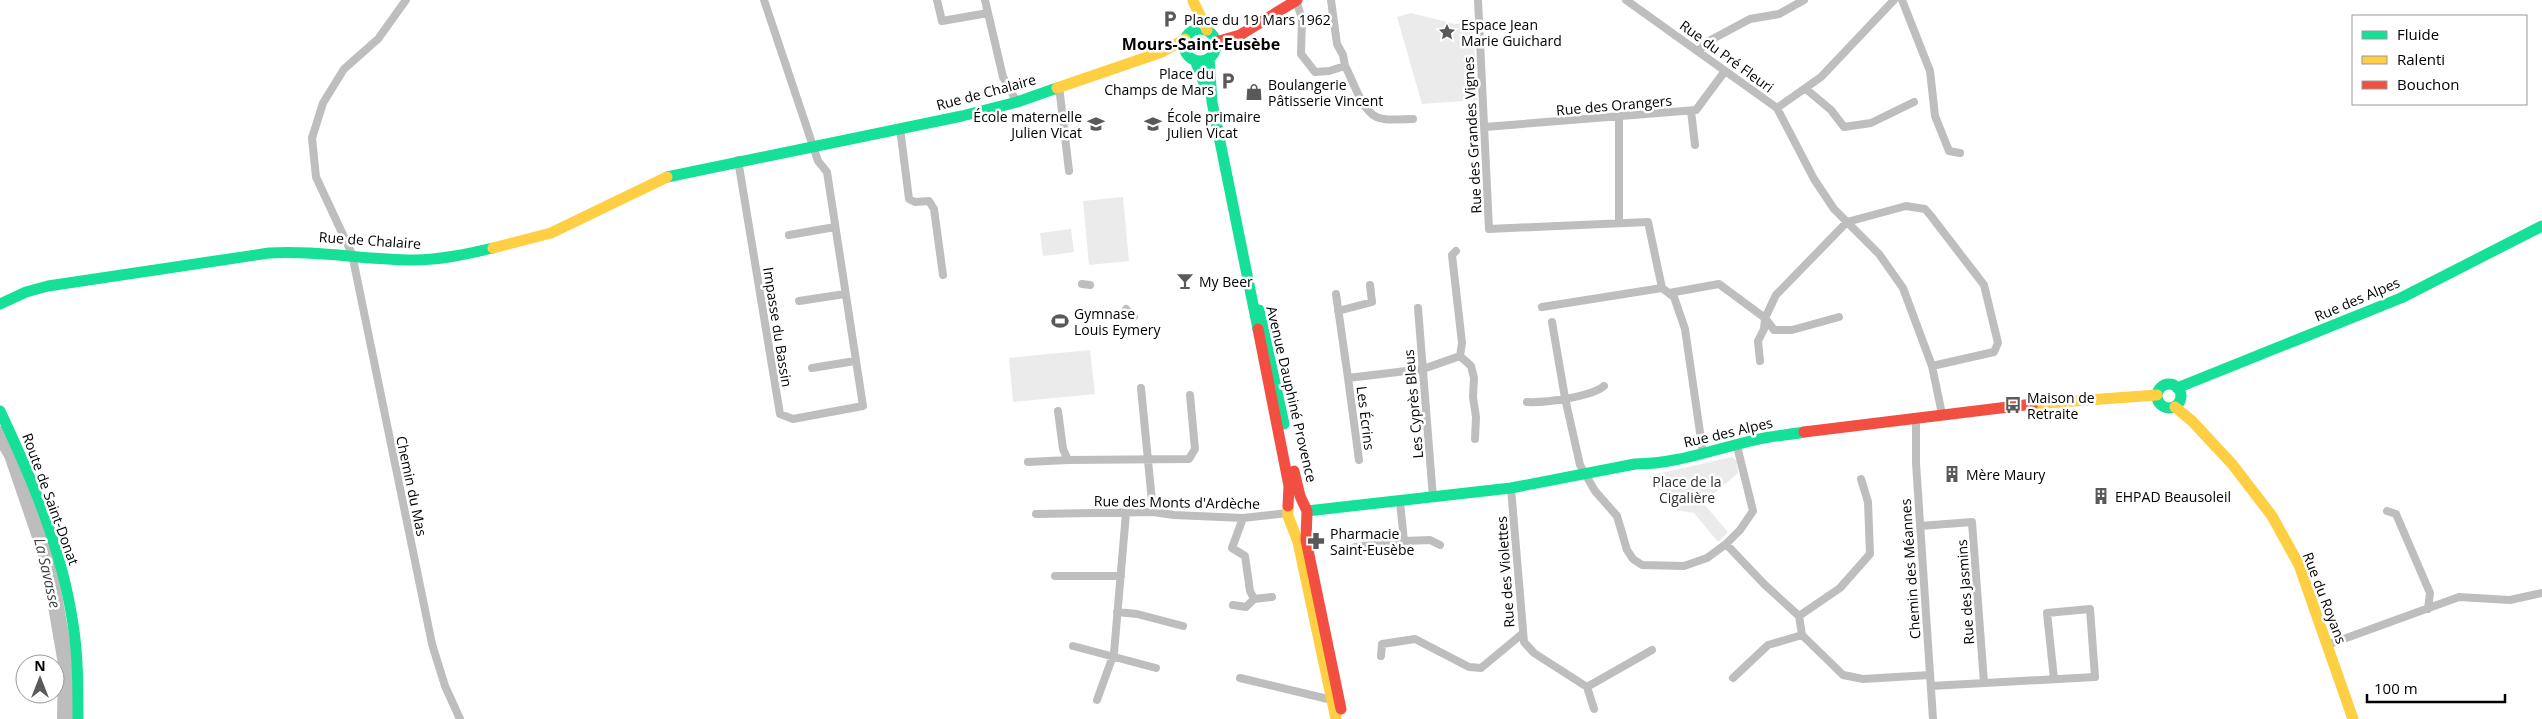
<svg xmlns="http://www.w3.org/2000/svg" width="2542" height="719" font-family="'Open Sans',sans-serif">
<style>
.green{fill:#ebebeb}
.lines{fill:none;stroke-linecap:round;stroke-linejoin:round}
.river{stroke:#bdbdbd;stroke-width:16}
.street{stroke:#bebebe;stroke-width:8}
.fast{stroke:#16e098;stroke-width:11}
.slow{stroke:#ffcf43;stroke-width:11}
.jam{stroke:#f24e42;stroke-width:11}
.labels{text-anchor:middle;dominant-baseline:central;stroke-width:5;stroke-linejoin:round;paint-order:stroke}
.poi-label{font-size:14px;fill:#000;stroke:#fff;text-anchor:start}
.street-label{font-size:14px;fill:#000;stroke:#fff}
.park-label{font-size:14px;fill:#313131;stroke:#fff}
.water-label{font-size:15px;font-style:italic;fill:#424242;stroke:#fff}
.quarter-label{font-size:16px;font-weight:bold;fill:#000;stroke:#fff}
</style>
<rect width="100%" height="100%" fill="#fff"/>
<!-- green -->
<path class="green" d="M1411,13L1455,24L1473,22L1477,100L1422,104L1397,17Z
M1191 45a9 9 0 1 1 18 0a9 9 0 1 1-18 0Z
M1123,197L1129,261L1089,265L1083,201Z
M1071,229L1074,252L1043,256L1040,233Z
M1090,350L1095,394L1013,402L1009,358Z
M1732,457L1737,461L1738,473L1703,503L1728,532L1718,542L1694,513L1675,510L1648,476Z"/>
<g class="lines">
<!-- river -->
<path class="river" d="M0,434L12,455L48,560L66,664L65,719"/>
<!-- street -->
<path class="street" d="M406,0L378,39L344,69L323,103L312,138L316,177L352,254L432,644L445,686L460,719
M937,0L942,21L988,13
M985,0L1003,77L1017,102
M1478,0L1489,229L1648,222L1662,288L1674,297L1685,329L1703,453
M1626,0L1777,108L1814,179L1834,209L1879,254L1903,288L1932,366L1942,414
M1902,0L1930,71L1935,116L1949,151L1960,153
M1296,1L1302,18L1301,54L1315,72L1329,71L1345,66L1343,55L1337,44L1331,0
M1699,51L1707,42L1750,19L1779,14L1804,0
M1345,66C1353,80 1360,105 1373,115C1383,122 1401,119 1413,119
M1059,86L1069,171
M1806,89L1831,110L1844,127L1871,123L1914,102
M1777,108L1821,77L1894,0
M1691,111L1695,145
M1619,118V222
M1485,127L1696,110L1725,71
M900,128L909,199L915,202L929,201L934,209L943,275
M738,160L780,414L793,419L863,406L827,172L818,161L764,0
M789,235L835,227
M1082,284L1090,285
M1669,293L1719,284L1765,318L1776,295L1847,222L1906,206L1925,209L1931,216L1984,285L1998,343L1994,352L1932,366
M1336,294L1348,378
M799,301L845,294
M1542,307L1662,288
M1418,308L1433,498
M1126,309L1134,317
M1338,311L1372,302L1370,285
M1552,322L1565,398L1580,465L1595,491L1617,516L1627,550L1633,559L1642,565L1684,566L1707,558L1726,544L1764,584L1799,616L1802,635L1843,675L1863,679L1930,675
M1460,356L1471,366L1474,378L1473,397L1476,417L1475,439
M1760,361L1758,341L1764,329L1765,318L1774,330H1792L1839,317
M812,368L855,361
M1141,388L1153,512
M1527,402C1545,403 1591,397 1604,386
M1058,411L1063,449L1068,460L1189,459L1195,449L1190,395
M1916,418V463L1933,719
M1359,460L1348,378L1423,369L1460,356L1462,343L1452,255L1456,251
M1028,462L1068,460
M1511,488L1524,642L1534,653L1587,687L1652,650
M1400,502L1404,541L1430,540L1440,545
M2387,511L2396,514L2430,593L2428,609
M1036,514L1153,512L1174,515L1243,518L1288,513
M1243,518L1232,548L1245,556L1250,591L1254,599
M1920,526L1972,522L1984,683
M1726,544L1740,530L1753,511L1737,446
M1355,547L1404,541
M1055,576H1121
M1233,605L1246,607L1254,599L1272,597
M1117,612L1137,614L1183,626
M1799,616L1840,588L1870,554L1868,502L1861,479
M2327,645L2459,597L2510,600L2542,593
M1073,646L1156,668
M1381,656L1382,644L1415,639L1469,667L1481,668L1522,634
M1240,678L1332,700
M1733,678L1768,645L1802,635
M1931,686L2095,677L2090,609L2047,613L2054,679
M1587,687L1594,709
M1097,700L1114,653L1126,513"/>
<!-- fast -->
<path class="fast" d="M1184 45a16 16 0 1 1 32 0a16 16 0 1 1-32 0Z
M1209,58L1212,102L1258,329
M1195,60L1207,91
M667,177L962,116L1017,102L1057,88
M0,304L26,292L48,286L269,253C318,250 365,260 414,260C440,260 467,254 493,248
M1259,310L1284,424
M2157 396a12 12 0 1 1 24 0a12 12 0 1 1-24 0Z
M2177,388L2401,298L2542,226
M0,411C32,479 62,549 73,624C78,655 78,687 78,719
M1307,511L1511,488L1635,464C1676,464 1715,449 1755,440C1771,436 1788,435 1804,432"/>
<!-- slow -->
<path class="slow" d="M1193,1L1207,30
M1057,88L1162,52L1185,39
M493,248L551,233L667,177
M2033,404L2157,395
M2175,407L2192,421L2232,464L2272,516L2299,565L2353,719
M1288,506V516L1298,542L1336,719"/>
<!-- jam -->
<path class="jam" d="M1216,42L1240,35L1297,0
M1258,329L1289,486L1288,506
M1804,432L2033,404
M1294,471L1300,496L1307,511L1306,540L1341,709"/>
</g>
<!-- icons -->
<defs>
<g id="parking-bare" transform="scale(1.35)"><path d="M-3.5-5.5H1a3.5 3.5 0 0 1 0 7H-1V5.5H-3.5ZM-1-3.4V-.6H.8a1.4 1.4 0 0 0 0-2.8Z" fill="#595959" stroke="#fff" stroke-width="2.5" paint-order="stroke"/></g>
<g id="sight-bare" transform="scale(1.35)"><path d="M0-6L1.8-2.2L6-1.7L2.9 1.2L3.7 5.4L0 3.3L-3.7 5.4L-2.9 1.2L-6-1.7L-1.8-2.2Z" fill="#595959" stroke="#fff" stroke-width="2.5" paint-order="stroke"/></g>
<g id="shop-bare" transform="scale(1.35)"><path d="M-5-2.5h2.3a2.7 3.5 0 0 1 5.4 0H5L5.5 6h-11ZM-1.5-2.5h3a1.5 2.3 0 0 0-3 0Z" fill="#595959" stroke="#fff" stroke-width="2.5" paint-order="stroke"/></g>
<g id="school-bare" transform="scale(1.35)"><path d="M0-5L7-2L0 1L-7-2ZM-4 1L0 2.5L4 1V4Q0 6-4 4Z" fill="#595959" stroke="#fff" stroke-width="2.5" paint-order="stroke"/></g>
<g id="bar-bare" transform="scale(1.35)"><path d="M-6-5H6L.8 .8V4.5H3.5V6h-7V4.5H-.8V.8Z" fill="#595959" stroke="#fff" stroke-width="2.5" paint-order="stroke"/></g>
<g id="stadium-bare" transform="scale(1.35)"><path d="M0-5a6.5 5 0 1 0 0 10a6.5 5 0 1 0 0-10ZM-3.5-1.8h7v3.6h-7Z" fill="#595959" stroke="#fff" stroke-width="2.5" paint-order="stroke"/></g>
<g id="bus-bare" transform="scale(1.35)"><path d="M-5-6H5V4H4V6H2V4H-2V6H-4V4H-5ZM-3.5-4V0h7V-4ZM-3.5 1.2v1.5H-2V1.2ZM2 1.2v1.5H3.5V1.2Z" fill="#595959" stroke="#fff" stroke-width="2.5" paint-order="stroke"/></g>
<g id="building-bare" transform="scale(1.35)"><path d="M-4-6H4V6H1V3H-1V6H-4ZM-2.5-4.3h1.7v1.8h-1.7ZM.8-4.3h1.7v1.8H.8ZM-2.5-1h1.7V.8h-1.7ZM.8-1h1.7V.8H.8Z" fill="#595959" stroke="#fff" stroke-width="2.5" paint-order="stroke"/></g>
<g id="pharmacy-bare" transform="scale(1.35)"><path d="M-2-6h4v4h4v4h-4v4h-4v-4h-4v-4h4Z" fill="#595959" stroke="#fff" stroke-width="2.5" paint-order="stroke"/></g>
</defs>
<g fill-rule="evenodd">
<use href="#parking-bare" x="1170" y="19"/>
<use href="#sight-bare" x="1447" y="32"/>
<use href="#parking-bare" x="1228" y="81"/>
<use href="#shop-bare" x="1254" y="92"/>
<use href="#school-bare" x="1096" y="124"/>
<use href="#school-bare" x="1153" y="124"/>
<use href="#bar-bare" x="1185" y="281"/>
<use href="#stadium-bare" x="1060" y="321"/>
<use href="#bus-bare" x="2013" y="405"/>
<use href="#building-bare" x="1952" y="474"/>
<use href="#building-bare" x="2101" y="496"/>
<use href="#pharmacy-bare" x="1316" y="541"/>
</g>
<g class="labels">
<!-- poi labels -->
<g class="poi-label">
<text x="1184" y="19">Place du 19 Mars 1962</text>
<text x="1461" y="24">Espace Jean<tspan x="1461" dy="16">Marie Guichard</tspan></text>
<text x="1214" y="73" text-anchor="end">Place du<tspan x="1214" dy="16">Champs de Mars</tspan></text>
<text x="1268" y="84">Boulangerie<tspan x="1268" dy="16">Pâtisserie Vincent</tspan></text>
<text x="1082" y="116" text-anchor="end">École maternelle<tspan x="1082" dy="16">Julien Vicat</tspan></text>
<text x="1167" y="116">École primaire<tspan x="1167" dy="16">Julien Vicat</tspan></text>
<text x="1199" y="281">My Beer</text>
<text x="1074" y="313">Gymnase<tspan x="1074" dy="16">Louis Eymery</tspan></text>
<text x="2027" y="397">Maison de<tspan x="2027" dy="16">Retraite</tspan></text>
<text x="1966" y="474">Mère Maury</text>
<text x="2115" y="496">EHPAD Beausoleil</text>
<text x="1330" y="533">Pharmacie<tspan x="1330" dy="16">Saint-Eusèbe</tspan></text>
</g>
<!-- street labels -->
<g class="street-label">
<text transform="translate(1727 56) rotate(36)">Rue du Pré Fleuri</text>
<text transform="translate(986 92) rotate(-15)">Rue de Chalaire</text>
<text transform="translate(1614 105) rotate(-5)">Rue des Orangers</text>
<text transform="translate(1472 135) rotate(-93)">Rue des Grandes Vignes</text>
<text transform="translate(370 240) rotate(4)">Rue de Chalaire</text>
<text transform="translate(2357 299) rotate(-23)">Rue des Alpes</text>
<text transform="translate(778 327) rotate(81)">Impasse du Bassin</text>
<text transform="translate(1292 394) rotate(77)">Avenue Dauphiné Provence</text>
<text transform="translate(1413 404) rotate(-95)">Les Cyprès Bleus</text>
<text transform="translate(1366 418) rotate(83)">Les Écrins</text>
<text transform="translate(1728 432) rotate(-13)">Rue des Alpes</text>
<text transform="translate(412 486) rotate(78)">Chemin du Mas</text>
<text transform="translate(51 499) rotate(70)">Route de Saint-Donat</text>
<text transform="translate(1177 502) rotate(1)">Rue des Monts d'Ardèche</text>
<text transform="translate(1910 569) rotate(-94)">Chemin des Méannes</text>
<text transform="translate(1505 572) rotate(-94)">Rue des Violettes</text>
<text transform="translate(1965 592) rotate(-94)">Rue des Jasmins</text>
<text transform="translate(2325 598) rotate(69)">Rue du Royans</text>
</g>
<!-- park labels -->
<g class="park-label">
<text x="1687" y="481">Place de la<tspan x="1687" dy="16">Cigalière</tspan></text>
</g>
<!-- water labels -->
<g class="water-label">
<text transform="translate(48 573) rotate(77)">La Savasse</text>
</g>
<!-- quarter labels -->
<g class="quarter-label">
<text x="1201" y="44">Mours-Saint-Eusèbe</text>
</g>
</g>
<!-- legend -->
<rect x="2352" y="15" width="175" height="90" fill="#ffffff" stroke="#999999"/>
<rect x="2362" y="31" width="25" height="8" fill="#16e098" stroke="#999999"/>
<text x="2397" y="40" font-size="15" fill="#000000">Fluide</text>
<rect x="2362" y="56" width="25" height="8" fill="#ffcf43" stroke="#999999"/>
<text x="2397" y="65" font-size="15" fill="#000000">Ralenti</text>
<rect x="2362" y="81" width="25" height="8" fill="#f24e42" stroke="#999999"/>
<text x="2397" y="90" font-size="15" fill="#000000">Bouchon</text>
<!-- north arrow -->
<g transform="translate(40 679)"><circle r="24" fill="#ffffff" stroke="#999999"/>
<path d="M0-4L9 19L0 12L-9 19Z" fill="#595959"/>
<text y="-8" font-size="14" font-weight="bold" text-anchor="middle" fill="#000000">N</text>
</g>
<!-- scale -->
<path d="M2367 694v8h138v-8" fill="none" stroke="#000000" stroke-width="2.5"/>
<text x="2374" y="694" font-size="15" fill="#000000" stroke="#ffffff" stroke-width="4" paint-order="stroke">100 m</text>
</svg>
